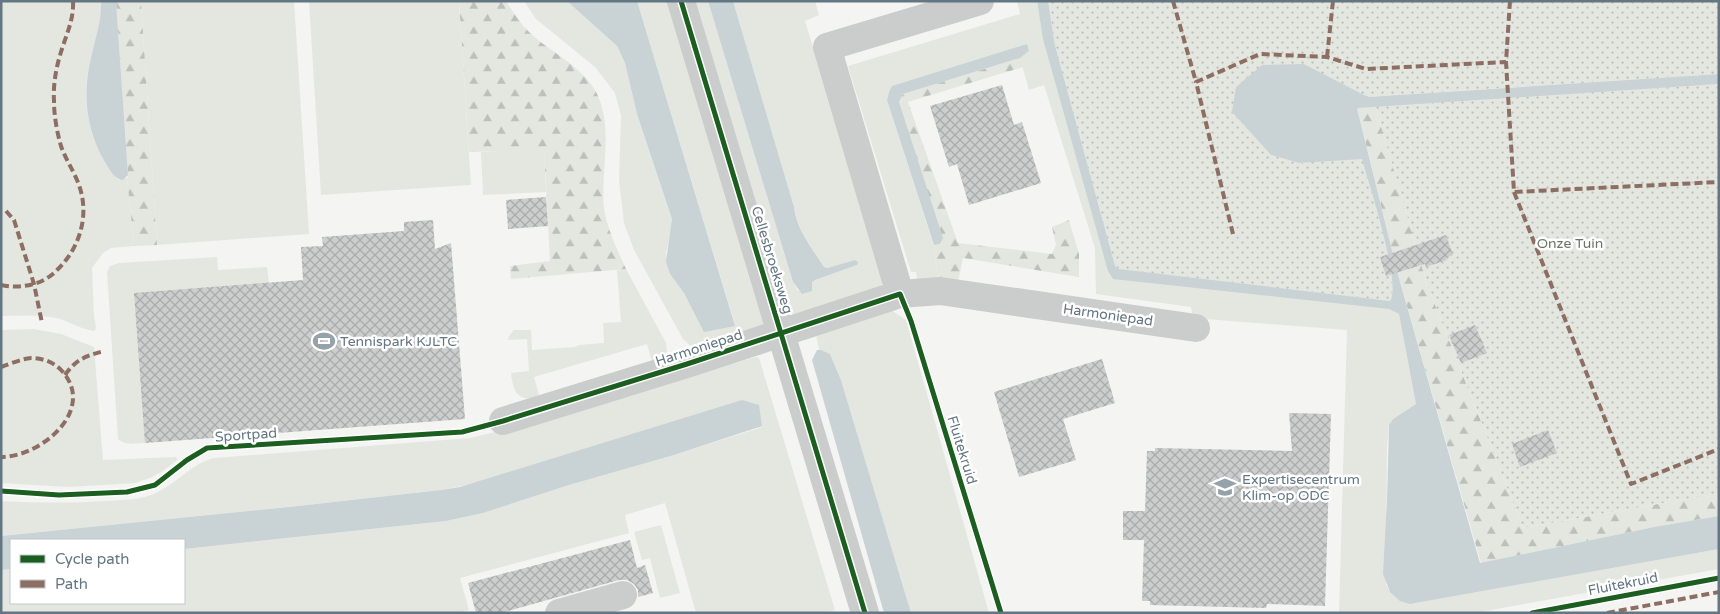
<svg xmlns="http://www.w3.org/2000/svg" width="1720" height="614" font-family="'Varela Round',sans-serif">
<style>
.grass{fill:#e4e7e0}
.forest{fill:url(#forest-firs)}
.garden{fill:url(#garden-dots)}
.water{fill:#c9d2d4}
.building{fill:url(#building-cross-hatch)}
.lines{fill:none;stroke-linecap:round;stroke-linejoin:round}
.minor{stroke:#cbcdcd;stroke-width:28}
.quiet{stroke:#8d6e63;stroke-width:4;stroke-dasharray:8 4;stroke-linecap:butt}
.cycleway-casing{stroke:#fff;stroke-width:8}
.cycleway{stroke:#1b5e20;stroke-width:5}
.labels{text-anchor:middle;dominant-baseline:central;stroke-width:5;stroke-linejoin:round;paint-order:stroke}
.park-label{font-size:14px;fill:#687962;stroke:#fff}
.street-label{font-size:14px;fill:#637682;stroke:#fff}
.poi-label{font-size:14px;fill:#637682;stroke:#fff;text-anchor:start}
</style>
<defs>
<pattern id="forest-firs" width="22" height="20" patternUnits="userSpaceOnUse" patternTransform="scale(1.25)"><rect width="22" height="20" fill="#e4e7e0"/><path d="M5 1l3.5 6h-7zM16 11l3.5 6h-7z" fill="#bcc0bb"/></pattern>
<pattern id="garden-dots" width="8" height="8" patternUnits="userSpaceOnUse" patternTransform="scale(1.25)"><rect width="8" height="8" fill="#e4e7e0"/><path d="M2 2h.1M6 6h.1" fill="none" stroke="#bcc0bb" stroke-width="1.8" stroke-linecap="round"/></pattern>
<pattern id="building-cross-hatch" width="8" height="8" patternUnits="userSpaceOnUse" patternTransform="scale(1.25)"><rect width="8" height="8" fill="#cccecd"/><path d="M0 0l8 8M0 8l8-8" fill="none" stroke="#a9acac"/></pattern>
</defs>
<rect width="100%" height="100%" fill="#f4f4f2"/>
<!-- grass -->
<path class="grass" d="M1,1H101C102,19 97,37 92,54C83,86 84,118 98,148C104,159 109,172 119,180L127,178L134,246L111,248L103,253L92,268L94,315L96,328L94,331C82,329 71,323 60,319C41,314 21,316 1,316Z
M141,1H294L309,234L157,245Z
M309,1H459L471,185L321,195Z
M524,1H567L617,46L625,63L637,114L672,219L670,236L666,253L670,274L684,293L735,325L637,1H670L768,319L756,333L696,351L683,339L634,250L624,223L619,180L621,116L615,93L595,67L536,19Z
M692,1H708L793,282L798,291L811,287L812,282L815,280L857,265L855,260L827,268L824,267C813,249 796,230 794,207L733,1H815L819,15L805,21L883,276V282L880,288L795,316L786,310Z
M1017,1H1037L1042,32L1389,309L1399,314L1416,404L1393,419L1389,425L1387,447L1386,585C1392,595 1399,600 1410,604L1719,549V569L1474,613H1339L1347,330L1193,318L1191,307L1096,294L1095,248L1044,85L1029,90L1020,58L1029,51L889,92L887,100L934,246L938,282H918L916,272H911L848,66L1020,14Z
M544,149L546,192L483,195L481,152Z
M217,257L218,270L267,267L269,283L145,443C135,443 126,446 118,439L107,272L110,266L119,263Z
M626,269L666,343L667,352L664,358L653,365L647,344L534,377L540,398C517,401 514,394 511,373L529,371L527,339L508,340L509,336L514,330H531L532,350L575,347L579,345L604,343L603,323L621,322L617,270Z
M888,308L906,320L989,613H911L841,380L830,354L819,350L815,330Z
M34,329L61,334L94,347L103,460L176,457L177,458V460L163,471L150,478L135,483L68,487L1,483V330Z
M756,357L759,358L835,610L824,613H696L665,503L625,515L629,533L460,578L469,610L459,613H1V570L11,569V603H184V549L446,521L483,513L569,485L674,455L762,427L441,490L289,507L1,536V501C36,503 71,503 106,501C121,500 137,500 151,495C175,486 190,464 214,458L470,438L512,428Z
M661,525L680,593L660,598L650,558L642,560L634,532Z"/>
<!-- forest -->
<path class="forest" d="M116,1H141L157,245L134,246L127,178L128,175Z
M459,1H506C513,12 520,23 529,32C550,52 580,65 595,90C615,126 600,170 604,208C607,229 617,249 626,269L511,279L510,266L550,261L544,150L469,152Z
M1020,58L1023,67L908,102L958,243L1052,254L1056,245L1052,227L1069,220L1079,254V277L963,258L958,282H938L934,245L940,244L899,102L903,94Z
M1375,105L1427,284L1523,528L1719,493V516L1654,527L1481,563L1398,275L1357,107Z"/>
<!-- garden -->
<path class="garden" d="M1048,1H1719V74L1367,97L1304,64L1232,112L1271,155L1299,163L1362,158C1368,182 1402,284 1390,301L1118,269L1115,266L1055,46Z
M1719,84V493L1523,528L1427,284L1375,105Z"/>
<!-- water -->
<path class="water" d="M101,1H116L128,175L123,180C115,180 109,169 105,162C86,130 82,94 91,58C95,39 102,21 101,1Z
M567,1H637L735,326L704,332L684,293L670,274L666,262L672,219L637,114L625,63L617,46Z
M708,1H733L794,207C796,230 813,249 824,267L827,268L855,260L858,262L857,265L815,280L812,282V291L802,294L793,282Z
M1037,1H1048L1055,46L1115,266L1118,269L1390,301C1402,285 1368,181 1362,159L1299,163L1271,155L1232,112L1236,87L1262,65L1304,64L1368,97L1719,74V84L1357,108L1398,275L1480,563L1654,527L1719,516V549L1410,604L1400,601L1390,592L1383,574L1387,501L1389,425L1393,419L1416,404L1399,314L1389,309L1113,279L1108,271L1043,39Z
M1027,44L1029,51L1020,58L903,94L899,102L943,238L940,244L934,245L887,100L889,92L892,86Z
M817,350H821L830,354L841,380L911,613H884L812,360Z
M742,400L759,405L762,426L674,455L569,485L483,513L446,521L184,549V540H11V569L1,570V536L289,507L441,490L460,487Z"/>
<!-- building -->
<path class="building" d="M1002,85L1014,125L1022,122L1041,183L969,205L957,164L949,167L930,106Z
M546,197L548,226L508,229L506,200Z
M433,220L435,249L451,243L465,419L145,443L134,293L303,280L301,247L323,246L322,237L404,231V222Z
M1446,235L1453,255L1446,258L1447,260L1426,267L1425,264L1386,276L1380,257Z
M1475,325L1487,353L1461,363L1449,335Z
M1102,359L1115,403L1063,419L1076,460L1019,477L994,392Z
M1289,413L1331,414L1325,606L1267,604L1266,608L1150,605V601H1142L1144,540H1123V511H1145L1147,451H1155V448L1292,451Z
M1548,430L1557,453L1520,467L1512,444Z
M630,540L637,568L645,565L653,593L638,597V590L634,584L627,580H619L501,613H476L468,583Z"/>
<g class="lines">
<!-- minor -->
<path class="minor" d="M681,1L865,613
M900,294L827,47L980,1
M503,421L687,364L900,294L940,291L1196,328
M559,613L623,595"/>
<!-- quiet -->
<path class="quiet" d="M1173,1L1196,82
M1510,1L1506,62L1514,192L1719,182
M1327,57L1333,1
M1514,192L1631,484L1719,449
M6,211L14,220L34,284L42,323
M1233,234L1196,82L1260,54L1327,57L1366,69L1506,62
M1,285C21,289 43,285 57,270C81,247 91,212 77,180C72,168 65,158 61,146C57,132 54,116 54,101C53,85 56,68 61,52C66,35 74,20 73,1
M1,367C10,364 21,359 31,358C42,358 54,362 62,371C97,410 41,457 1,457
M65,375C76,359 86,356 104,351
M1607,613L1719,592"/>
<!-- cycleway casing -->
<g class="cycleway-casing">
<path id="cycleway" d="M681,1L865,613
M1,491L59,495L127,492L155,485L187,460L207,448L462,432L503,421L687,364L900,294L911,321L1001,613
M1532,613L1719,578"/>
</g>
<!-- cycleway -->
<use href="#cycleway" class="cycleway"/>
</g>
<!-- icons -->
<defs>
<g id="stadium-bare" transform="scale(1.725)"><path d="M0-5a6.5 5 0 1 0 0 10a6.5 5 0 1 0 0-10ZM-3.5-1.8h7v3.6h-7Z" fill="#96a2a9" stroke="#fff" stroke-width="2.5" paint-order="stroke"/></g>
<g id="school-bare" transform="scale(1.725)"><path d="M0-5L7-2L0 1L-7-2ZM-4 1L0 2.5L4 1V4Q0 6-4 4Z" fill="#96a2a9" stroke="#fff" stroke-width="2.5" paint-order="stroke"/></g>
</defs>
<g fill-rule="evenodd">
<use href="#stadium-bare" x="324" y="341"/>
<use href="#school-bare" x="1225" y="487"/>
</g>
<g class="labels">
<!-- park labels -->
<g class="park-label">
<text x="1570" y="243">Onze Tuin</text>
</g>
<!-- street labels -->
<g class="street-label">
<text transform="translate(772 260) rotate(73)">Cellesbroeksweg</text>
<text transform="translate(1108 315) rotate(8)">Harmoniepad</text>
<text transform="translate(699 348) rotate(-18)">Harmoniepad</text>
<text transform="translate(246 435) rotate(-4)">Sportpad</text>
<text transform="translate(962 450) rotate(73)">Fluitekruid</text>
<text transform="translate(1623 584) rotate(-11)">Fluitekruid</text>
</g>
<!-- poi labels -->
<g class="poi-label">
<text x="340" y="341">Tennispark KJLTC</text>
<text x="1242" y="479">Expertisecentrum<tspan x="1242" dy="16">Klim-op ODC</tspan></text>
</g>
</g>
<!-- border -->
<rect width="1720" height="614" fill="none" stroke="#637682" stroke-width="5"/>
<!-- legend -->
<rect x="10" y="539" width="175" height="65" fill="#ffffff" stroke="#c1c8cd"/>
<rect x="20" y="555" width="25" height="8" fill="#1b5e20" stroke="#c1c8cd"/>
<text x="55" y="564" font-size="15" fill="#637682">Cycle path</text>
<rect x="20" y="580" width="25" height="8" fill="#8d6e63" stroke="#c1c8cd"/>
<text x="55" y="589" font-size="15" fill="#637682">Path</text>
</svg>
